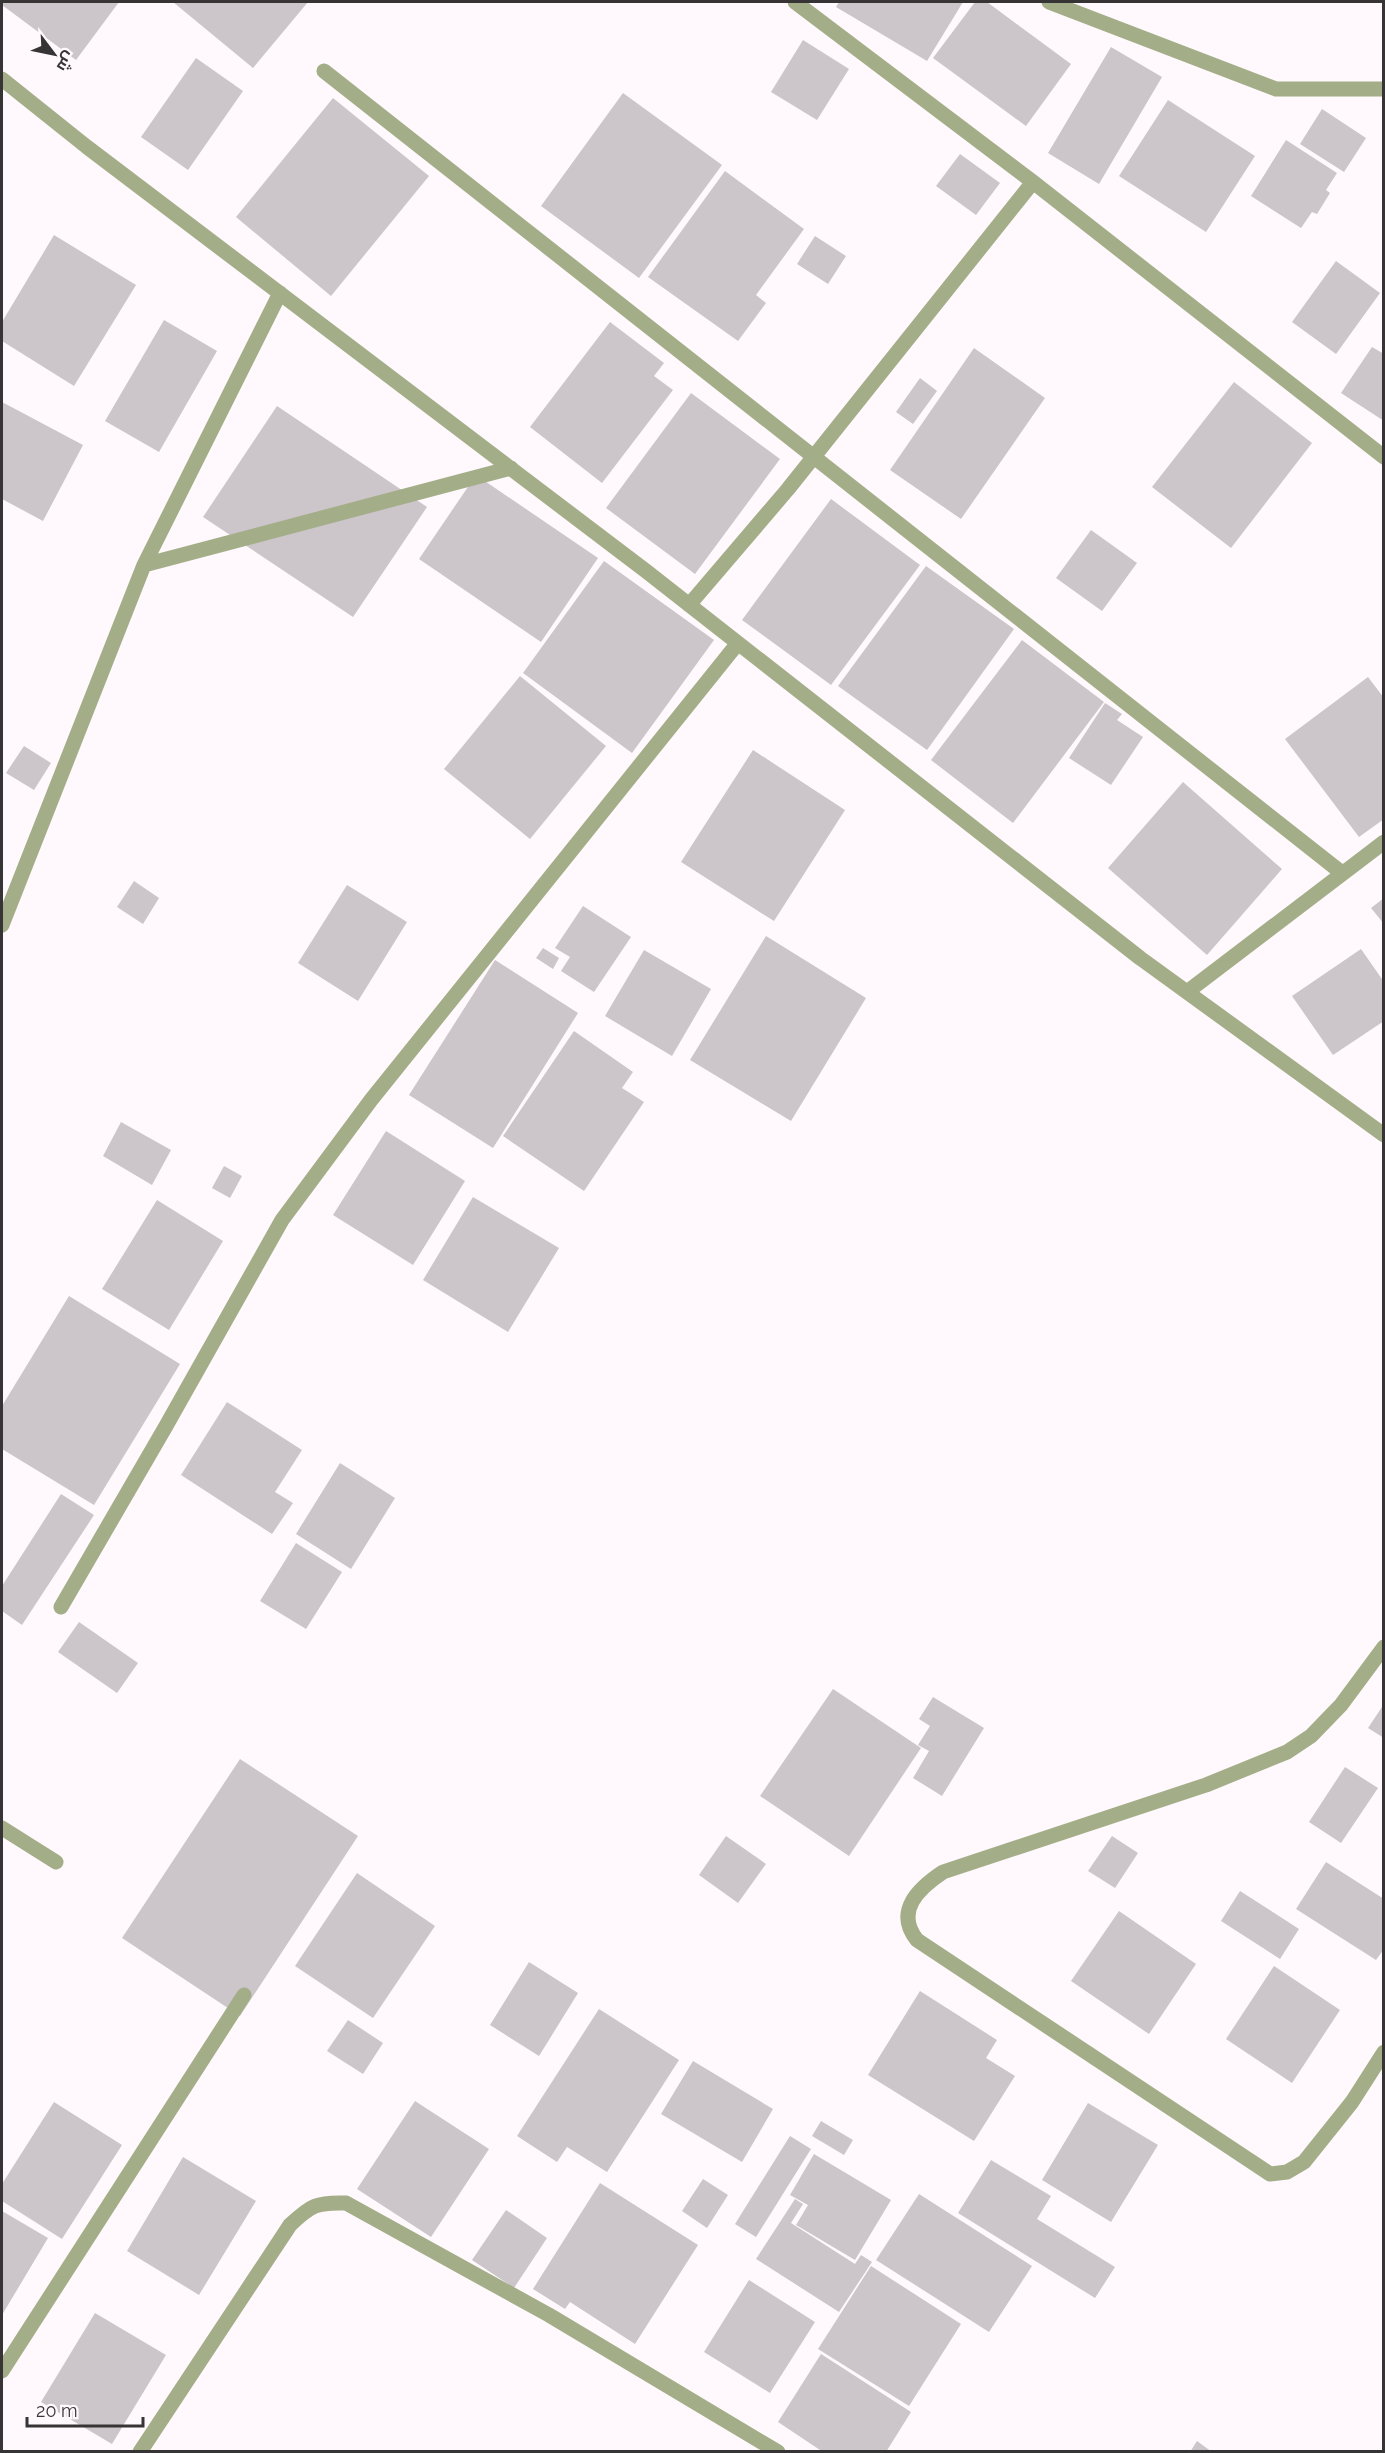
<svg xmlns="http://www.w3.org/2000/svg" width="1385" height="2453" font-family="Raleway,Cairo,sans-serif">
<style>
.building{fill:#ccc5c9}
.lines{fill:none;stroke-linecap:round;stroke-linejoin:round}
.minor{stroke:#a3ae88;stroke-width:15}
</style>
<rect width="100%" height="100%" fill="#fff8fc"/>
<!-- building -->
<path class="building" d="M2,2H119L76,60L2,5Z
M173,2H308L253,68Z
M839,2H963L927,61L836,7Z
M975,2H987L1071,64L1026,126L933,58Z
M803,40L849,69L817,120L771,92Z
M1111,47L1162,77L1099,184L1048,153Z
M196,58L243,91L188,170L141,137Z
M623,93L722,165L639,278L541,206Z
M333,98L429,176L331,296L236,217Z
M1168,100L1255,156L1206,232L1119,176Z
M1322,109L1366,138L1344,172L1300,144Z
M1286,140L1337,173L1326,190L1330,193L1317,214L1312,212L1301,228L1251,196Z
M960,154L1000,183L976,215L936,186Z
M725,171L804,229L756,295L766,303L738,341L648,277Z
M54,235L136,285L74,386L2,341V322Z
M815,236L846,256L828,284L797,264Z
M1336,261L1380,293L1336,354L1292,322Z
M164,320L217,351L159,452L105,421Z
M610,322L664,363L654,376L673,390L602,483L530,427Z
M1372,347L1384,354V421L1341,393Z
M974,348L1045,398L961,519L890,470Z
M920,378L937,391L913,424L896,412Z
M1234,382L1312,443L1231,548L1152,487Z
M691,393L780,459L695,574L606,508Z
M2,402L83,445L43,521L2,499Z
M277,406L427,507L353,617L203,517Z
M476,475L598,558L541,642L419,559Z
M831,499L920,565L831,685L742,620Z
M1091,530L1137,563L1102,611L1056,578Z
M604,561L714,640L632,753L523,673Z
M926,566L1014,629L927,750L838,686Z
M1022,640L1104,702L1013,823L931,760Z
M520,676L606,746L530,839L444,769Z
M1368,677L1384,698V819L1359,837L1285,739Z
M1105,703L1122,714L1117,720L1143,737L1111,785L1069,758Z
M24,746L51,763L34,790L6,773Z
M753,750L845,810L774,921L681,862Z
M1183,782L1282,869L1207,955L1108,868Z
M134,881L159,898L143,924L117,907Z
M347,885L407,922L358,1001L298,963Z
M1384,898V924L1371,908Z
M583,906L631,937L594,992L561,971L570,957L555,948Z
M766,936L866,998L791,1121L690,1060Z
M543,948L559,958L553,969L536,958Z
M1361,949L1384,982V1021L1333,1055L1292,996Z
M644,950L711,989L672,1056L605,1016Z
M495,960L578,1013L493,1148L409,1095Z
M574,1031L633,1072L622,1088L644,1102L584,1191L503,1136Z
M121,1122L171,1150L152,1185L103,1156Z
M386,1131L465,1181L413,1265L333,1215Z
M224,1166L242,1176L230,1198L212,1188Z
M473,1197L559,1248L508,1332L423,1280Z
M157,1200L223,1241L169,1330L102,1289Z
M69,1296L180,1364L94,1505L2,1449V1406Z
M227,1402L302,1450L275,1492L293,1503L272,1534L181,1475Z
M340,1463L395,1498L351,1569L296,1534Z
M61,1494L94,1515L22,1625L2,1611V1586Z
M296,1543L342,1572L306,1629L260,1601Z
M79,1622L138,1663L117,1693L58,1652Z
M833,1689L921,1748L849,1856L760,1796Z
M933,1697L984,1728L942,1796L913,1778L929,1751L918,1745L930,1726L919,1719Z
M1384,1704V1738L1368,1728Z
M240,1759L358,1836L240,2016L122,1938Z
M1345,1767L1378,1788L1341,1843L1309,1822Z
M726,1836L766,1864L738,1903L699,1875Z
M1112,1836L1138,1853L1115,1888L1088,1871Z
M1326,1862L1384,1899V1949L1376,1960L1296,1909Z
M357,1873L435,1926L373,2018L295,1966Z
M1240,1891L1299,1929L1280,1959L1221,1921Z
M1119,1911L1196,1964L1149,2034L1071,1981Z
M529,1962L578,1993L539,2056L490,2025Z
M1274,1966L1340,2010L1292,2083L1226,2039Z
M920,1991L997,2040L986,2058L1015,2076L974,2141L868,2075Z
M599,2009L679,2060L607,2172L567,2147L557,2162L517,2136Z
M348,2020L383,2043L363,2074L327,2051Z
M693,2061L773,2109L742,2162L661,2114Z
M415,2101L489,2149L431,2237L357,2189Z
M54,2102L122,2145L62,2239L2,2201V2184Z
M1088,2103L1158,2145L1111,2222L1042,2180Z
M821,2121L853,2140L844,2155L812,2136Z
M790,2136L811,2149L756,2237L735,2224Z
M814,2154L891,2200L855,2260L796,2225L808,2205L790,2195Z
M183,2157L256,2201L199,2295L127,2251Z
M991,2160L1051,2196L1037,2219L1115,2267L1095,2298L958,2213Z
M703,2179L728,2195L707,2228L682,2211Z
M600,2183L698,2245L635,2344L570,2302L565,2309L533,2289Z
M919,2194L1032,2266L989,2332L876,2260Z
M795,2199L803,2204L791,2223L855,2264L861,2255L872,2262L839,2312L756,2259Z
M506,2210L547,2238L514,2288L472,2260Z
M2,2211L48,2238L2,2315Z
M871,2266L961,2324L909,2406L818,2349Z
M749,2280L815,2322L770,2393L704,2352Z
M95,2313L166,2355L112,2444L41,2402Z
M821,2354L911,2412L886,2452H823L778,2422Z
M1197,2441L1212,2452H1190Z"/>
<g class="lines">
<!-- minor -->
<path class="minor" d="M795,2L1033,182L1384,457
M1049,2L1276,89H1384
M324,71L1342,873
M2,79L87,147L646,571L1140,958L1384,1135
M144,565L511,468
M689,605L788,489L1033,182
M2,925L144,565L280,293
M1187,992L1384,842
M61,1607L166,1426L282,1220L371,1100L738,643
M1384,1647L1341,1705L1311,1736L1287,1752L1206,1785L943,1872C919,1888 894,1911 917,1940L1270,2174L1287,2172L1304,2162L1352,2102L1384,2052
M2,1828L56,1862
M2,2371L244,1995
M140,2452L290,2225C311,2205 317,2202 346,2203L549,2315L778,2452"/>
</g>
<!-- border -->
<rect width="1385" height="2453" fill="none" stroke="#363435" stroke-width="6"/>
<!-- north arrow -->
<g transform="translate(54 54) rotate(122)" stroke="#fff8fc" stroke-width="4.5" paint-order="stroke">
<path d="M0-4.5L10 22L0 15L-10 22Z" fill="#363435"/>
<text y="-9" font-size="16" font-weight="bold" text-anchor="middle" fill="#363435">ش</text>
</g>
<!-- scale -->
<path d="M27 2417v9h116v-9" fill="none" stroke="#363435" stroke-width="3"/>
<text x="36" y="2417" font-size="18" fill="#363435" stroke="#fff8fc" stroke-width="4.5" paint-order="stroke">20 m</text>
</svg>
